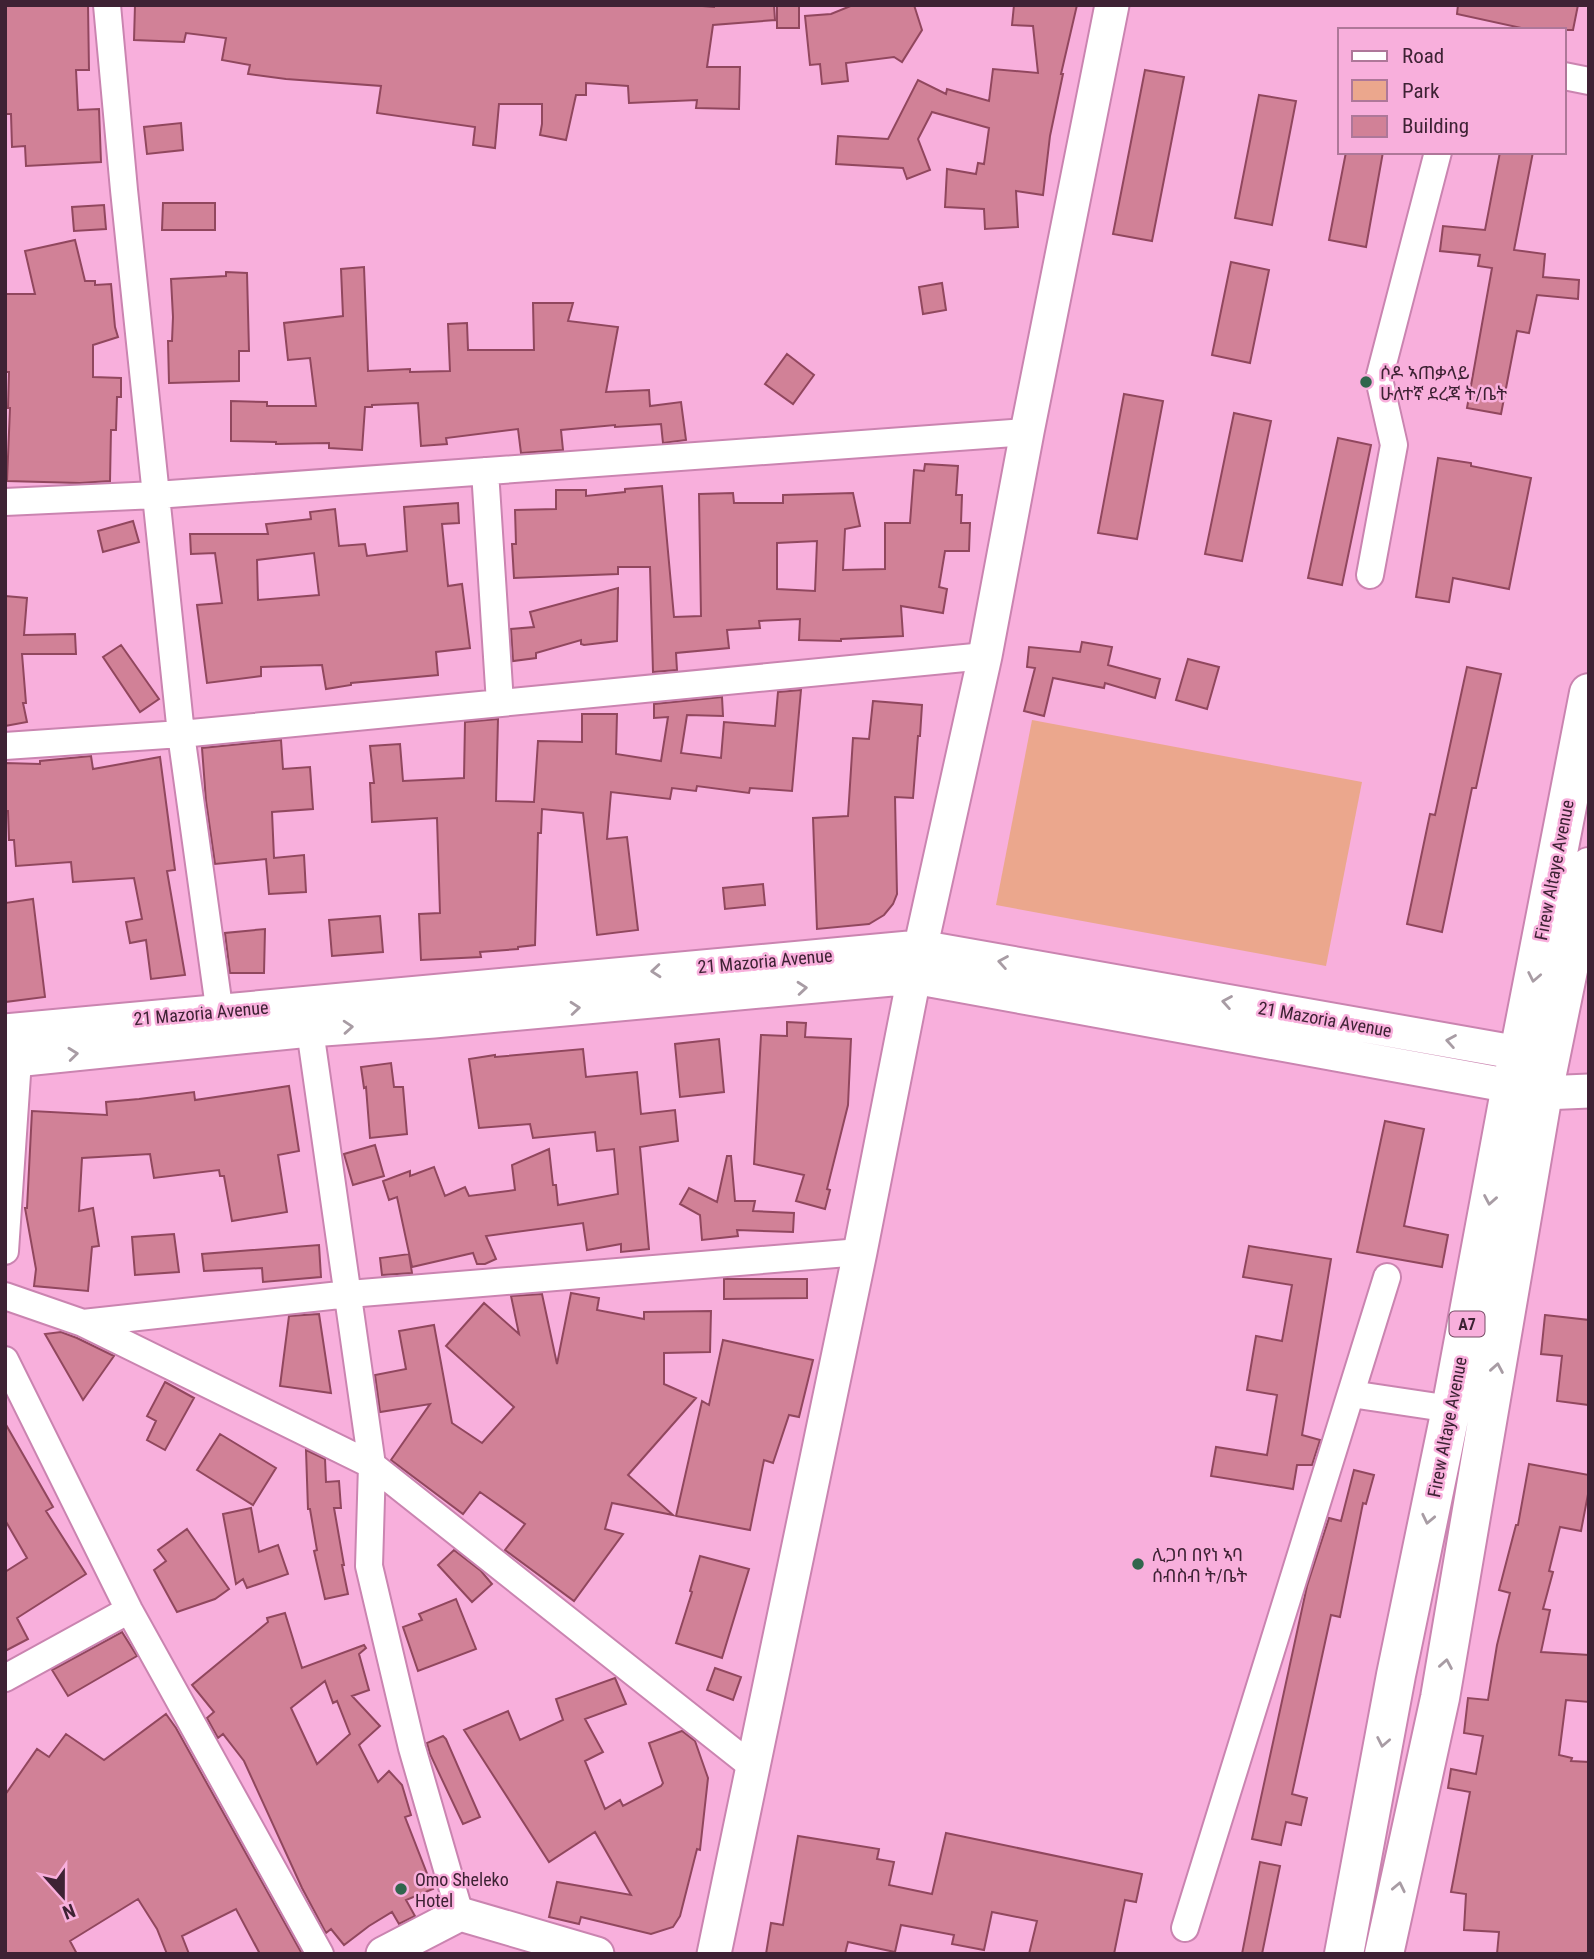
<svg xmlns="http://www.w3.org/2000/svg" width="1594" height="1959" font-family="'Roboto Condensed','Noto Sans Ethiopic',sans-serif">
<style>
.green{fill:#eba78d}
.building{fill:#d18197;stroke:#91475e;stroke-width:2;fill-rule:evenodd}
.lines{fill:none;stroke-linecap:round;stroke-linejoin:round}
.minor-casing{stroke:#ca84b0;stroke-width:30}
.major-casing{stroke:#ca84b0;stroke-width:37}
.highway-casing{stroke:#ca84b0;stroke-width:42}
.minor{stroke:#fff;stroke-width:26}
.major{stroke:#fff;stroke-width:33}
.highway{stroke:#fff;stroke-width:38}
.oneway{stroke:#a89ca4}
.poi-dot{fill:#30664d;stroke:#f8afdc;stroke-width:2.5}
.labels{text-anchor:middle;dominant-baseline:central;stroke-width:5;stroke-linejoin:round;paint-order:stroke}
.shield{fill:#f8afdc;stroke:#764c66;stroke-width:2}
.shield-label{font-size:16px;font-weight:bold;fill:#3e2234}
.poi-label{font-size:18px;fill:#3e2234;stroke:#f8afdc;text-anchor:start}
.street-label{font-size:18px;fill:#3e2234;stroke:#f8afdc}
</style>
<rect width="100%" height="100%" fill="#f8afdc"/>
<!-- green -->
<path class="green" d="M1032,720L1362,782L1326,966L996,905Z"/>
<!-- building -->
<path class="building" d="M5,5H88L89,70H76L78,110L99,109L101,162L26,166L25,146L12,147L11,114H5Z
M135,5H690L714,7V5H774L775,20L713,25L707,67H740L739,109L696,108L697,100L629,103L628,86L586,83V95H576L566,140L540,135L542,124V104H499L495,148L473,145L475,127L377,113L381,86L286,79L248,74L250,65L222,60L226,38L186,33L184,42L134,40Z
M777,5H799V28H777Z
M853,5H914L922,30L902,62L894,57L846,63L848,81L822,84L820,64L810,65L805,16L831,14Z
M1014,5H1077L1061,74H1063L1050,136L1043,195L1016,191L1018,227L985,229L984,209L945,207L947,169L976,174L978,163L984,164L989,128L932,112L918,139L930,170L907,179L903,168L836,164L838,136L888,139L918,80L946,94L947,89L989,101L993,69L1038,73L1033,26L1012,25Z
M1458,5H1578L1573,30H1531L1457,14Z
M1145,70L1184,77L1152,241L1113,234Z
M1259,95L1296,101L1272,225L1235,218Z
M181,123L183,150L147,154L144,127Z
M1346,152H1383L1366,247L1329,240Z
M1500,152H1533L1514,250L1545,254L1543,277L1579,280L1578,299L1537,295L1529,333L1517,331L1501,414L1467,408L1492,268L1478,266L1480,255L1440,251L1443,226L1485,230Z
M163,203H215V230H162Z
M104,205L106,229L74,231L72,207Z
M75,240L85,281H95V285L111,284L115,327L118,337L93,345V377L121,378V397H117L116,430H111L110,481L80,483L7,481L10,408H8L9,372H5V294H35L25,251Z
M1231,262L1269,270L1250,363L1212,355Z
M364,267L368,371L410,369V372L450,371L448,324L467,323L468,350H534L533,303H573L568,321L618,327L606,392L649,390L650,406L681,402L686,440L663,443L661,424L615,427V425L561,430L563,450L521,453L518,429L446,438L447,444L421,446L418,403L372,405V407H365L362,450L329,448V443L276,444V442L231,441V401L267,402V406H316L310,358L288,360L284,323L343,316L341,269Z
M226,272L247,273L249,351H239V381L169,383L168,341H172L173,317L171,279L226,276Z
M942,283L946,310L923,314L919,287Z
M787,354L814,375L793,404L765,384Z
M1124,394L1163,401L1137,539L1098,533Z
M1234,413L1271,421L1242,561L1205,554Z
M1338,438L1371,445L1342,585L1308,578Z
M1438,458L1471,463V466L1531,478L1509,589L1453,578L1449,602L1416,597Z
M925,464L958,466L956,495H962L961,523H970L969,551H945L939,587L947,589L943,613L901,606L903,636L841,639V641L799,640L800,619L759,621L760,628L727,630L729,648L676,653L677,670L653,672L650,567H618V574L514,578L512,544H516L515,510L556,509V490H586V496L625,492V489L662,486L674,617L701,616L699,494L733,493L734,503H783V495L853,493L860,526L845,529L843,570L885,569V523H910L914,470L924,471ZM817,541L815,591L777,589V543Z
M458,503L459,523L442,524L448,586L462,584L470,648L436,652L438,675L351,683V685L326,689L322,665L261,667V676L207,683L197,605L222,603L215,553L191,554L190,534H268L266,524L311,519L310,512L335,509L339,546L365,544L367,556L407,551L404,507ZM314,553L319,595L258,600L257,560Z
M133,521L139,542L103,552L98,531Z
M618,588L617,641L584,645L581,644V640L536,653V658L513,661L511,629L534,627L530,612Z
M5,596L27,598L24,635L75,634L76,654H22L26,703H23L27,722L5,726Z
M1082,642L1112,647L1108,665L1160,679L1155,698L1105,683L1104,688L1053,678L1044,716L1024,711L1035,668L1027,667L1029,647L1080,652Z
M121,645L159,699L140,712L103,657Z
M1188,659L1219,667L1207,709L1176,700Z
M1467,667L1501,674L1476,788H1472L1442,932L1407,924L1430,814L1435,815Z
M801,690L792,791L750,788L749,793L697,786L696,791L672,788L670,799L611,792L607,839L627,837L638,930L597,935L583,813L542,809L541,833H538L535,945L518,947V949L480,952L481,957L421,960L419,914L440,913L437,818L372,822L370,783H374L370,746L400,744L403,781L464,778L465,722L498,719L496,801L534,802L538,741L582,742V714H617L616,754L661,761L668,717L654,718V704L722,697L723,716L687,715L681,753L721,758L724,722L775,726L778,692Z
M873,701L922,705L920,736H918L913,798L895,797L897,894L893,904L884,915L869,924L817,929L813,818L848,816L853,738L869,739Z
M281,740L283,769L310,767L313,809L272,812L274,858L304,855L306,892L269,894L266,859L215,864L206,801L202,748Z
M91,756L93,769L160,757L175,870L167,871L185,975L151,979L146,940L130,943L126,922L142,919L134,878L73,882L71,862L16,866L14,840H9L8,811H5V763L40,764V761Z
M763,884L765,905L725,909L723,888Z
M33,899L45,997L5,1002V903Z
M380,916L383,952L332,956L329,920Z
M265,929L264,973H230L225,933Z
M787,1022L806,1023L805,1037L851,1039L848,1105L827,1189L830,1190L825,1209L796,1201L804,1175L754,1164L761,1035L787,1036Z
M719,1039L724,1092L680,1097L675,1044Z
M583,1049L586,1077L637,1072L641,1114L675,1110L678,1141L640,1147L649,1249L621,1252V1244L587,1250L583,1223L486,1236L496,1259L485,1264H477L473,1253L412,1267L397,1197L389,1200L383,1181L410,1171V1176L434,1167L445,1196L465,1187L469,1196L515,1190L512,1165L549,1149L553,1185H556L558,1205L618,1194L614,1149L597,1151L595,1132L533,1138L530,1124L479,1128L469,1059L495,1055V1057Z
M391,1063L394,1087H403L407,1134L370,1138L366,1087L364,1088L361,1067Z
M289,1086L299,1151L278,1155L287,1212L232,1221L224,1176H220L219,1170L154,1178L150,1154L82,1158L79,1211L93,1208L99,1246L92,1247L88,1291L34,1286L36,1269L25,1208H27L32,1111L107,1115L106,1102L139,1099L194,1092L195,1100Z
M1385,1121L1424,1129L1404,1226L1448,1235L1442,1267L1357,1252Z
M375,1145L384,1176L353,1185L344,1154Z
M727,1156H731L735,1201H755L753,1211L794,1213L793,1232L737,1230L738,1236L702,1240L700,1215L680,1204L689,1188L717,1202Z
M174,1234L179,1272L135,1275L132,1237Z
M319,1245L321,1277L263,1282L262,1268L204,1271L202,1254Z
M1249,1246L1331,1259L1302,1435L1320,1440L1312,1465H1297L1293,1489L1211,1476L1216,1447L1267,1455L1277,1395L1247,1390L1256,1336L1282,1341L1292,1285L1243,1277Z
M409,1254L412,1273L382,1275L380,1258Z
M724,1279H807V1298L724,1299Z
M571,1293L599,1298L597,1310L644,1319V1312L711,1311L710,1352L664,1353V1384L696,1398L628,1475L673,1515L612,1503L605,1529L623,1534L574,1601L505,1550L525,1524L480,1492L463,1514L391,1460L430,1404L380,1412L375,1375L406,1369L399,1331L434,1325L452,1423L482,1443L514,1407L446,1346L484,1303L519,1334L511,1296L542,1294L557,1364Z
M319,1314L331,1393L280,1386L289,1316Z
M1545,1315L1589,1320V1405L1557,1401L1562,1356L1541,1354Z
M61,1332L77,1338L114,1356L83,1400L45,1334Z
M723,1340L813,1360L799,1417L789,1415L773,1463L764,1460L750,1530L676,1516L702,1401L709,1405Z
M165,1382L194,1398L165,1450L147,1440L156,1421L147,1416Z
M5,1423L53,1507L46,1511L86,1574L17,1618L28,1639L5,1651V1572L27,1558L5,1520Z
M220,1434L276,1468L253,1505L197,1470Z
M306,1450L325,1459L326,1482L339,1481L341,1508H334L344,1565H342L348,1594L325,1599L314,1551L317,1550L310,1509H308Z
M1529,1464L1589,1475V1489L1581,1531L1560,1527L1549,1571L1553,1572L1543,1609L1550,1610L1541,1652L1589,1655V1702L1566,1700L1559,1755L1572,1758L1571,1761L1589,1762V1954H1497L1499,1932L1464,1930L1466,1894L1451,1892L1470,1792L1448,1788L1451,1769L1476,1774L1483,1736L1464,1733L1468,1698L1488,1700L1497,1645L1510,1593L1499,1590L1516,1525H1518Z
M1354,1470L1374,1475L1366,1504L1363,1503L1340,1617L1331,1615L1292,1794L1307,1798L1301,1825L1286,1822L1281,1845L1252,1839L1307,1586L1329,1518L1341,1521Z
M251,1508L259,1552L278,1545L288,1574L247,1588L243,1579L236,1584L223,1514Z
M187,1529L229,1589L215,1599L177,1612L154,1570L166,1561L158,1550Z
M454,1550L481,1571L492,1584L472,1602L438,1565Z
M700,1556L749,1569L722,1658L676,1643L692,1592L690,1591Z
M456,1599L476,1649L418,1671L403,1627L422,1620L419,1614Z
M285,1613L302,1668L364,1645L366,1648L359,1654L369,1690L352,1696L380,1726L359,1745L378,1782L389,1771L402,1785L411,1815L405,1817L433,1889L406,1900L415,1916L399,1924L392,1912L369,1926L344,1945L331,1929L326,1933L302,1888L244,1761L223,1734L218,1738L207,1718L214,1712L192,1685L268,1622L267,1618ZM325,1681L333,1703L337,1701L350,1734L317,1764L291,1708Z
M122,1632L137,1656L68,1696L52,1670Z
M715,1668L741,1677L733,1700L707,1690Z
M615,1678L626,1704L585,1719L603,1752L585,1761L605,1809L620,1800L623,1806L661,1786L663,1783L649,1743L682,1731L695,1741L708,1778L700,1850L697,1849L680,1916L673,1927L651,1934L581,1917L579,1924L549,1917L557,1882L631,1895L595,1832L549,1862L464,1730L508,1711L520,1740L563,1720L556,1699Z
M166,1714L176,1728L301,1952L298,1954H260L236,1909L182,1936L189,1954H167L157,1929L138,1899L70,1941L77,1954H5V1795L37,1749L49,1757L66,1734L104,1760Z
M443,1736L446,1739L480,1817L463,1824L430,1754L427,1743Z
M946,1833L1142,1874L1136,1902L1125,1900L1114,1954H1029L1037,1921L992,1912L984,1950L952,1944L954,1935L901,1925L895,1952L848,1942L845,1954H766L771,1923L783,1925L798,1836L879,1849L877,1859L894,1862L889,1885L932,1894Z
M1260,1862L1280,1866L1262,1954H1242Z"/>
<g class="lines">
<!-- minor casing -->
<g class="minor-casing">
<path id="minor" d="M107,5L124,190L181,734L222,1029
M1564,76L1589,81
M485,471L500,703
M5,502L156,495L1027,432
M1370,575L1394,445L1379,379L1438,152
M5,746L181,734L985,656
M310,1030L372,1465L369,1566L412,1748L460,1914
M5,1251L18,1060
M5,1296L83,1323L372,1465L753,1767
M83,1323L349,1294L860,1252
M5,1360L129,1610L320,1954
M1351,1394L1451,1409
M5,1678L129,1610
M1185,1928L1387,1277"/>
</g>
<!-- major casing -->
<g class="major-casing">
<path id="major" d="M5,1031L920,947L1519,1053
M5,1061L310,1030L434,1021L914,977L1511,1086
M1543,1093L1589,1091
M383,1954L460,1914L597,1954
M714,1954L860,1252L914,977L985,656L1027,432L1112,5"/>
</g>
<!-- highway casing -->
<g class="highway-casing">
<path id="highway" d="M1344,1954L1396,1675L1451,1409L1511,1086L1519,1053L1589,693
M1384,1954L1440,1698L1543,1093L1589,867"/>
</g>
<!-- minor -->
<use href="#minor" class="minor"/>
<!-- major -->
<use href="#major" class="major"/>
<!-- highway -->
<use href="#highway" class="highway"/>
</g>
<!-- one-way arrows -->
<defs><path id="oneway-chevron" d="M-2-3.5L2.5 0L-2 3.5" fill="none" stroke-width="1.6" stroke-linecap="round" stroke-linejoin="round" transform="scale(1.75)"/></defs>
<g class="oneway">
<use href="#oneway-chevron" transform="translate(1003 962) rotate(-170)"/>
<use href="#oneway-chevron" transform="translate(656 971) rotate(175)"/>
<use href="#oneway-chevron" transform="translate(1534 977) rotate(101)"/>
<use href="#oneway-chevron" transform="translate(802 988) rotate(-5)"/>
<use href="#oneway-chevron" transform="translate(1227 1002) rotate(-170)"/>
<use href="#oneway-chevron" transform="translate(575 1008) rotate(-5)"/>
<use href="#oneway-chevron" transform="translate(348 1027) rotate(-4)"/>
<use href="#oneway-chevron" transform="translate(1451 1041) rotate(-170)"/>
<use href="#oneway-chevron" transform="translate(73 1054) rotate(-6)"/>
<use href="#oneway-chevron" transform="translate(1490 1200) rotate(100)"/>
<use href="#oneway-chevron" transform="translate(1497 1368) rotate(-80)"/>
<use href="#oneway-chevron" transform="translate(1428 1519) rotate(102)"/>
<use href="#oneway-chevron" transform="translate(1446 1664) rotate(-80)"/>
<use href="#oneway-chevron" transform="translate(1383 1742) rotate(101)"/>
<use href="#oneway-chevron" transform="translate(1399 1887) rotate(-78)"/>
</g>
<!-- markers -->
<g class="poi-dot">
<circle cx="1366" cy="382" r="7"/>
<circle cx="1138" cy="1564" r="7"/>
<circle cx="401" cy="1889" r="7"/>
</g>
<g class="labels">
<!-- shield labels -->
<rect class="shield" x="1449.5" y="1311.5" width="35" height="25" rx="5"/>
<g class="shield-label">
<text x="1467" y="1324">A7</text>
</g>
<!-- poi labels -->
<g class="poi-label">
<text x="1380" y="372">ሶዶ ኣጠቃላይ<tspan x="1380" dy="21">ሁለተኛ ደረጃ ት/ቤት</tspan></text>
<text x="1152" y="1554">ሊጋባ በየነ ኣባ<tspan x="1152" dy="21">ሰብስብ ት/ቤት</tspan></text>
<text x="415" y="1879">Omo Sheleko<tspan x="415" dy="21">Hotel</tspan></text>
</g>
<!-- street labels -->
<g class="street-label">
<text transform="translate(1554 870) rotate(-79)">Firew Altaye Avenue</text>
<text transform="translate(765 961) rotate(-5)">21 Mazoria Avenue</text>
<text transform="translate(201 1013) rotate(-5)">21 Mazoria Avenue</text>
<text transform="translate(1325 1019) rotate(10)">21 Mazoria Avenue</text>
<text transform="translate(1447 1427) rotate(-79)">Firew Altaye Avenue</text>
</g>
</g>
<!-- border -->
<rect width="1594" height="1959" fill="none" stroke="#3e2234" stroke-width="14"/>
<!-- legend -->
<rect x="1338" y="28" width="228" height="126" fill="#f8afdc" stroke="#ae7799" stroke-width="2"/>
<rect x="1352" y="51" width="35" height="10" fill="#ffffff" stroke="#ae7799" stroke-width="2"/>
<text x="1402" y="63" font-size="21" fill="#3e2234">Road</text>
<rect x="1352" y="80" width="35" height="21" fill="#eba78d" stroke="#ae7799" stroke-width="2"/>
<text x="1402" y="98" font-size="21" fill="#3e2234">Park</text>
<rect x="1352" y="116" width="35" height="21" fill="#d18197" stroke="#ae7799" stroke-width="2"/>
<text x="1402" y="133" font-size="21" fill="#3e2234">Building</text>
<!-- north arrow -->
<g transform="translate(63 1896) rotate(159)" stroke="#f8afdc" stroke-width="5" paint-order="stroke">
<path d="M0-5L12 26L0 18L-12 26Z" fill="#3e2234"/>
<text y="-10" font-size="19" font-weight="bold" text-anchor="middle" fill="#3e2234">N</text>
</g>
</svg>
